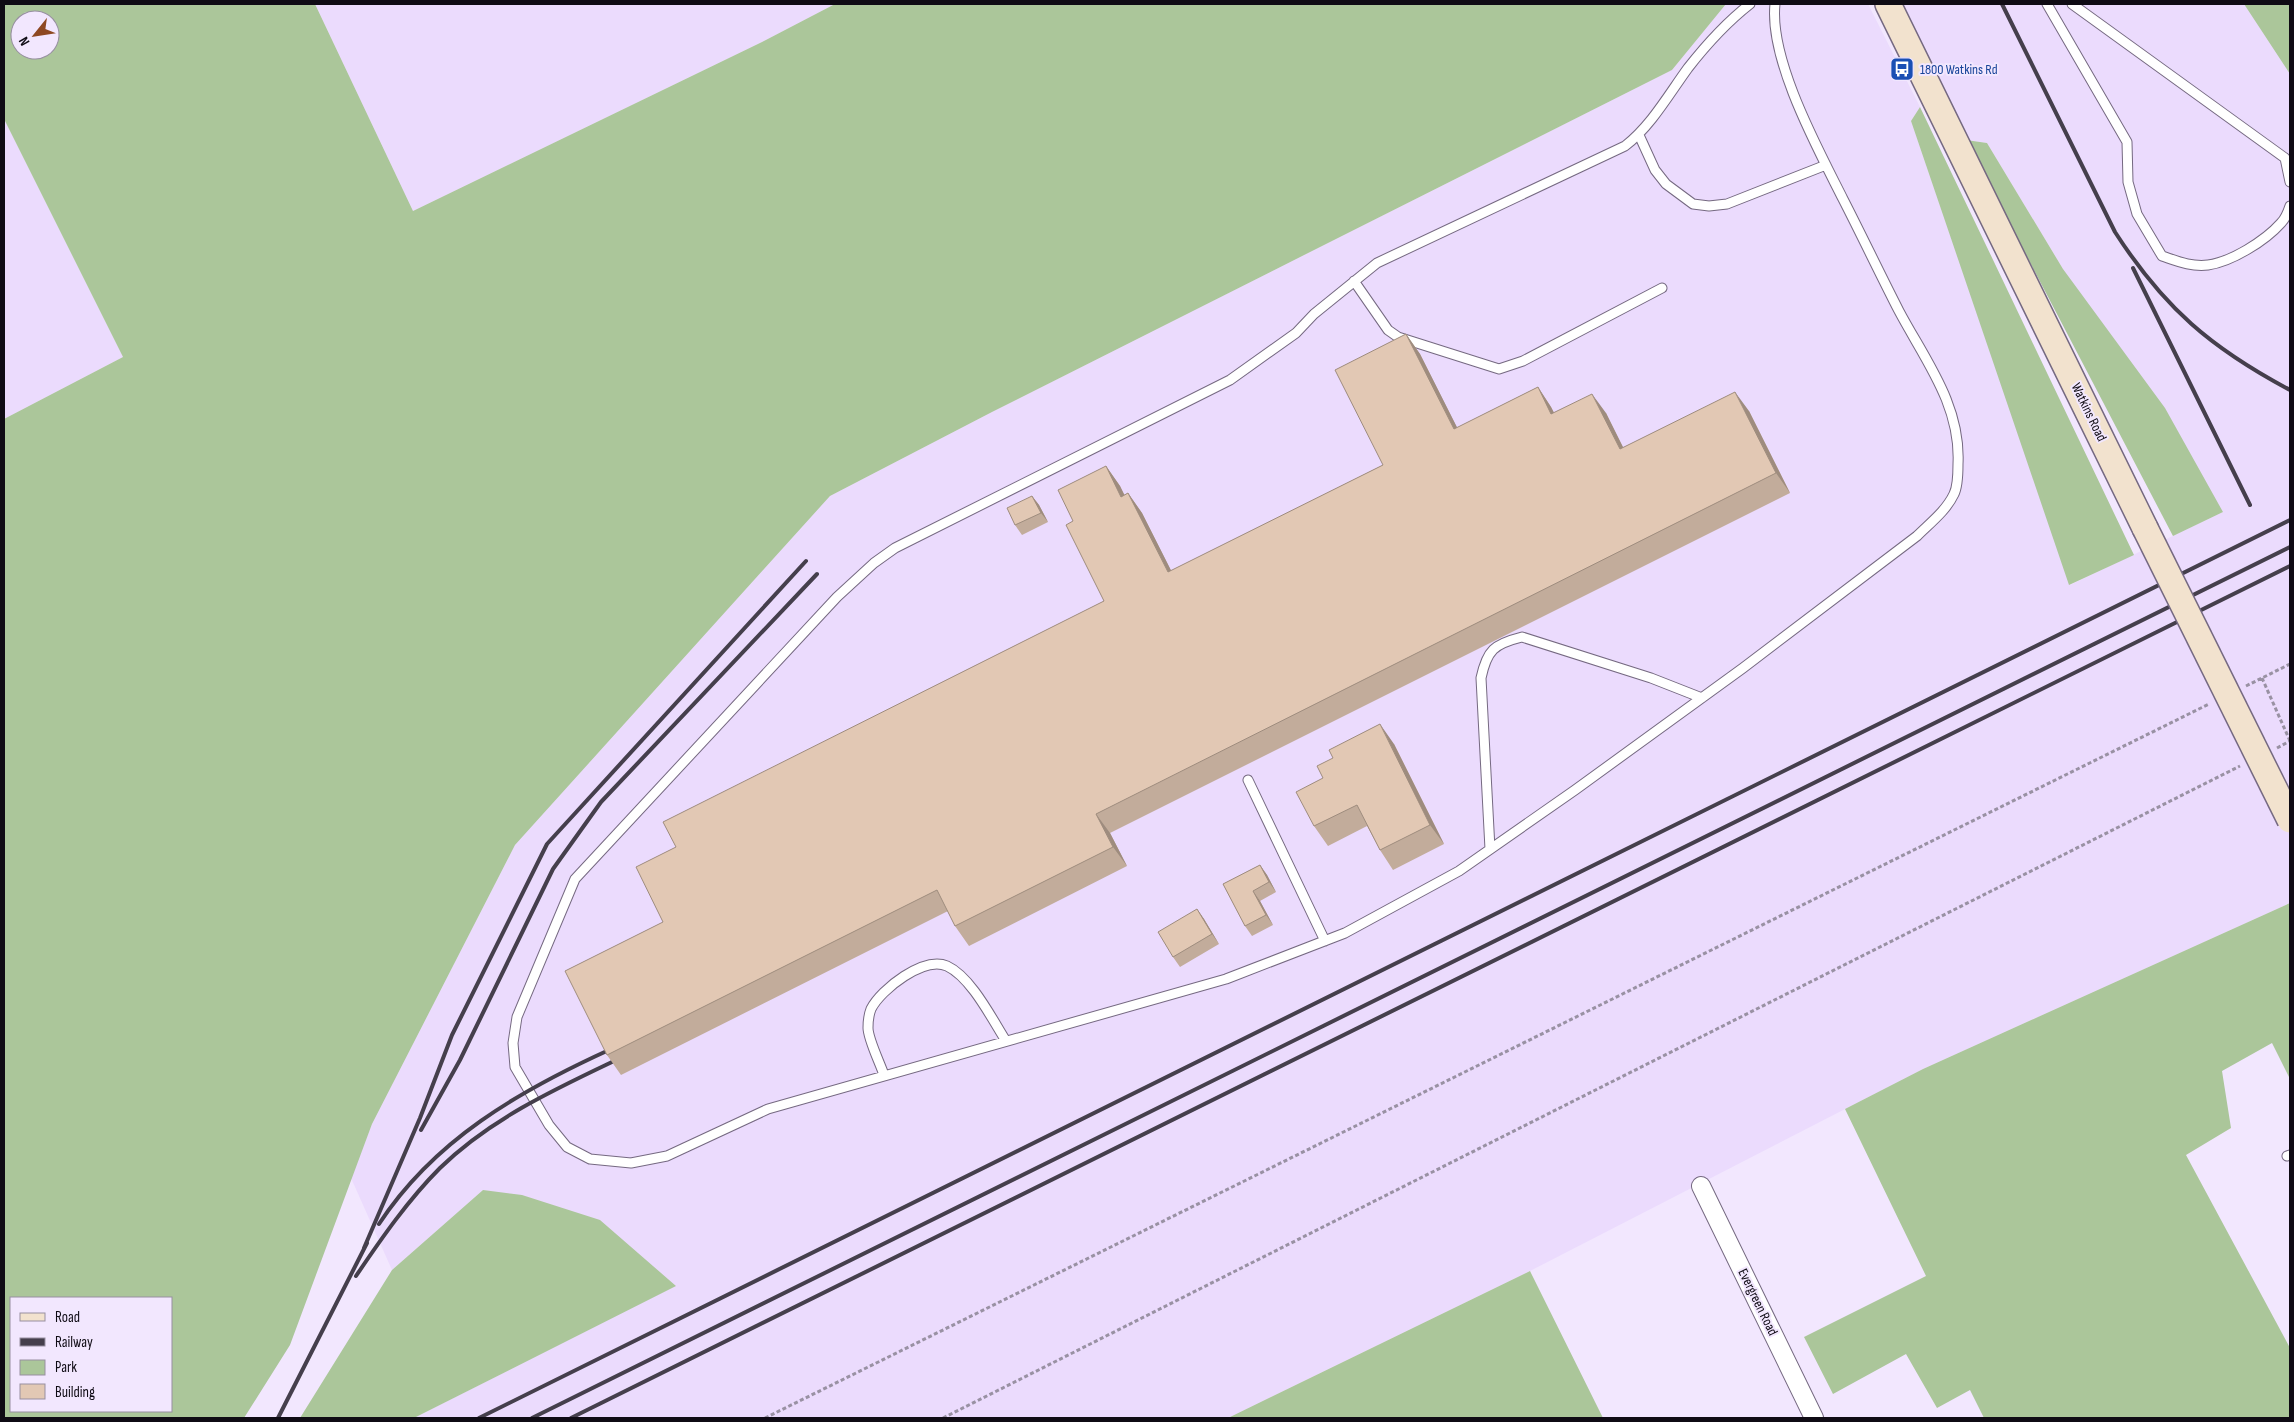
<svg xmlns="http://www.w3.org/2000/svg" width="2294" height="1422" font-family="'Sofia Sans Condensed',sans-serif">
<style>
.built{fill:#ebdbfd}
.green{fill:#abc69a;fill-rule:evenodd}
.lines{fill:none;stroke-linecap:round;stroke-linejoin:round}
.lane-casing{stroke:#756981;stroke-width:11}
.street-casing{stroke:#756981;stroke-width:20}
.secondary-casing{stroke:#756981;stroke-width:28}
.path{stroke:#9991a3;stroke-width:3;stroke-dasharray:4 2.5;stroke-linecap:butt}
.lane{stroke:#fff;stroke-width:9}
.street{stroke:#fff;stroke-width:18}
.secondary{stroke:#f2e2ce;stroke-width:25}
.rail{stroke:#453f4c;stroke-width:4}
.secondary-bridge-casing{stroke:#756981;stroke-width:28;stroke-linecap:butt}
.secondary-bridge{stroke:#f2e2ce;stroke-width:25}
.wall{fill:#c2ac9b}
.shaded-wall{fill:#9e8c7e}
.building{fill:#e2c8b4;stroke:#9e8c7e}
.labels{text-anchor:middle;dominant-baseline:central;stroke-width:4;stroke-linejoin:round;paint-order:stroke}
.transit-label{font-size:14px;fill:#164399;stroke:#f2e7fe;text-anchor:start}
.street-label{font-size:14px;fill:#0f0b14;stroke:#f2e7fe}
</style>
<rect width="100%" height="100%" fill="#f2e7fe"/>
<!-- built -->
<path class="built" d="M315,4H835L762,42L413,211Z
M1726,4H1868L1920,107L1911,121L2070,585L2223,512L2063,269L1987,143L1966,140L1901,4H2244L2290,74V903L1923,1069L1530,1271L1228,1418H414L675,1286L483,1190L392,1270L351,1178L372,1124L515,845L830,496L992,412L1672,70Z
M4,119L123,357L4,419Z"/>
<!-- green -->
<path class="green" d="M4,4H315L413,211L762,42L835,4H1726L1672,70L992,412L830,496L515,845L372,1124L290,1345L244,1418H4V419L123,357L4,119ZM20,20H50V50H20ZM11,1298H171V1411H11Z
M2244,4H2290V74Z
M1920,107L2134,555L2069,585L1911,121Z
M1966,140L1987,143L2063,269L2165,408L2223,512L2173,536Z
M2290,903V1079L2272,1043L2222,1071L2231,1128L2186,1155L2290,1348V1418H1984L1970,1390L1937,1408L1906,1354L1833,1394L1804,1337L1926,1276L1845,1109L1923,1069Z
M483,1190L522,1195L600,1220L676,1286L414,1418H300L392,1270Z
M1530,1271L1603,1418H1228Z"/>
<g class="lines">
<!-- lane casing -->
<g class="lane-casing">
<path id="lane" d="M1750,4C1727,22 1706,45 1688,68C1669,94 1651,126 1625,146L1377,263L1314,314L1296,333L1230,380L895,548L874,563L837,597L575,879L517,1017L513,1043L515,1067L549,1125L567,1147L590,1159L631,1163L667,1156L768,1109L1226,979L1345,933L1459,871L1575,790L1743,668L1917,536C1930,523 1946,511 1954,494C1958,486 1958,473 1958,464C1961,405 1925,360 1899,311C1880,274 1862,236 1843,199C1818,149 1769,60 1775,4
M2047,4L2127,142L2128,182L2137,214L2162,256C2177,261 2191,267 2208,265C2231,262 2265,241 2281,223C2285,219 2288,212 2290,206
M2072,4L2285,158L2290,182
M1639,135L1655,170L1666,184L1693,204L1709,206L1727,204L1826,165
M1354,281L1388,330L1398,337L1499,369L1523,361L1662,288
M1248,780L1325,941
M1490,849L1481,678C1487,650 1494,644 1522,637L1651,678L1702,698
M884,1075C880,1063 868,1039 868,1028C868,1022 869,1014 871,1009C881,989 924,956 947,966C971,977 992,1019 1006,1041
M2287,1156L2290,1155"/>
</g>
<!-- street casing -->
<g class="street-casing">
<path id="street" d="M1701,1186L1814,1418"/>
</g>
<!-- secondary casing -->
<g class="secondary-casing">
<path id="secondary" d="M1888,4L2145,528"/>
</g>
<!-- path -->
<path class="path" d="M2262,678L2290,741
M2246,686L2290,664
M2277,748L2290,741
M765,1418L2209,704
M943,1418L2240,766"/>
<!-- lane -->
<use href="#lane" class="lane"/>
<!-- street -->
<use href="#street" class="street"/>
<!-- secondary -->
<use href="#secondary" class="secondary"/>
<!-- rail -->
<path class="rail" d="M2002,4L2115,232C2164,308 2211,348 2290,390
M2133,268L2250,505
M421,1130L460,1060L553,869L601,802L817,574
M379,1224C434,1140 519,1091 609,1050
M364,1248L420,1118L452,1035L547,844L806,561
M356,1276C381,1239 408,1200 440,1168C489,1120 553,1090 614,1061
M278,1418L367,1243
M479,1418L2290,520
M532,1418L2290,547
M571,1418L2290,566"/>
<!-- secondary-bridge casing -->
<g class="secondary-bridge-casing">
<path id="secondary-bridge" d="M2145,528L2290,820"/>
</g>
<!-- secondary-bridge -->
<use href="#secondary-bridge" class="secondary-bridge"/>
</g>
<!-- wall -->
<path class="wall" d="M1406,334L1420,354L1457,428L1538,387L1551,407L1554,413H1606L1623,448L1749,411L1790,493L1110,833L1127,866L969,946L955,926L948,911L621,1075L607,1055L663,922L676,847L1104,601L1073,521L1106,466L1120,486L1124,495L1128,493L1142,513L1171,571L1383,465Z
M1032,496L1039,505L1048,522L1022,535L1015,525Z
M1394,744L1444,844L1393,870L1380,850L1367,826L1328,846L1314,826Z
M1260,865L1267,875L1276,892L1260,901L1273,925L1252,936L1245,926L1223,884Z
M1197,909L1204,919L1219,944L1180,967L1173,957Z"/>
<!-- shaded-wall -->
<path class="shaded-wall" d="M1406,334L1420,354L1468,449L1454,429Z
M1538,387L1551,407L1565,434L1551,414Z
M1735,392L1749,411L1790,493L1776,473Z
M1592,394L1606,413L1634,469L1620,449Z
M1106,466L1120,486L1135,516L1121,497Z
M1128,493L1142,513L1182,592L1168,572Z
M1032,496L1039,505L1048,522L1041,513Z
M1380,724L1394,744L1444,844L1430,825Z
M1096,814L1110,833L1127,866L1113,847Z
M1260,865L1267,875L1276,892L1269,882Z
M1253,891L1260,901L1273,925L1266,915Z
M1197,909L1204,919L1219,944L1212,934Z"/>
<!-- building -->
<path class="building" d="M1406,334L1454,429L1538,387L1551,414L1592,394L1620,449L1735,392L1776,473L1096,814L1113,847L955,926L937,890L607,1055L565,971L663,922L636,867L676,847L663,822L1104,601L1066,525L1073,521L1058,490L1106,466L1121,497L1128,493L1168,572L1383,465L1335,370Z
M1032,496L1041,513L1015,525L1007,508Z
M1380,724L1430,825L1380,850L1357,805L1314,826L1296,792L1323,778L1317,766L1333,758L1329,750Z
M1260,865L1269,882L1253,891L1266,915L1245,926L1223,884Z
M1197,909L1212,934L1173,957L1158,932Z"/>
<!-- icons -->
<defs>
<g id="bus-square" transform="scale(1.25)"><rect x="-9" y="-9" width="18" height="18" rx="4" fill="#1a4fb4" stroke="#f2e7fe"/><path d="M-5-6H5V4H4V6H2V4H-2V6H-4V4H-5ZM-3.5-4V0h7V-4ZM-3.5 1.2v1.5H-2V1.2ZM2 1.2v1.5H3.5V1.2Z" fill="#fff"/></g>
</defs>
<g fill-rule="evenodd">
<use href="#bus-square" x="1902" y="69"/>
</g>
<g class="labels">
<!-- transit labels -->
<g class="transit-label">
<text x="1920" y="69">1800 Watkins Rd</text>
</g>
<!-- street labels -->
<g class="street-label">
<text transform="translate(2089 412) rotate(64)">Watkins Road</text>
<text transform="translate(1758 1302) rotate(64)">Evergreen Road</text>
</g>
</g>
<!-- border -->
<rect width="2294" height="1422" fill="none" stroke="#0f0b14" stroke-width="10"/>
<!-- legend -->
<rect x="10" y="1297" width="162" height="115" fill="#f2e7fe" stroke="#978fa0"/>
<rect x="20" y="1313" width="25" height="8" fill="#f2e2ce" stroke="#978fa0"/>
<text x="55" y="1322" font-size="15" fill="#0f0b14">Road</text>
<rect x="20" y="1338" width="25" height="8" fill="#453f4c" stroke="#978fa0"/>
<text x="55" y="1347" font-size="15" fill="#0f0b14">Railway</text>
<rect x="20" y="1360" width="25" height="15" fill="#abc69a" stroke="#978fa0"/>
<text x="55" y="1372" font-size="15" fill="#0f0b14">Park</text>
<rect x="20" y="1384" width="25" height="15" fill="#e2c8b4" stroke="#978fa0"/>
<text x="55" y="1397" font-size="15" fill="#0f0b14">Building</text>
<!-- north arrow -->
<g transform="translate(35 35) rotate(240)"><circle r="24" fill="#f2e7fe" stroke="#978fa0"/>
<path d="M0-4L9 19L0 12L-9 19Z" fill="#8e4822"/>
<text y="-8" font-size="14" font-weight="bold" text-anchor="middle" fill="#0f0b14">N</text>
</g>
</svg>
